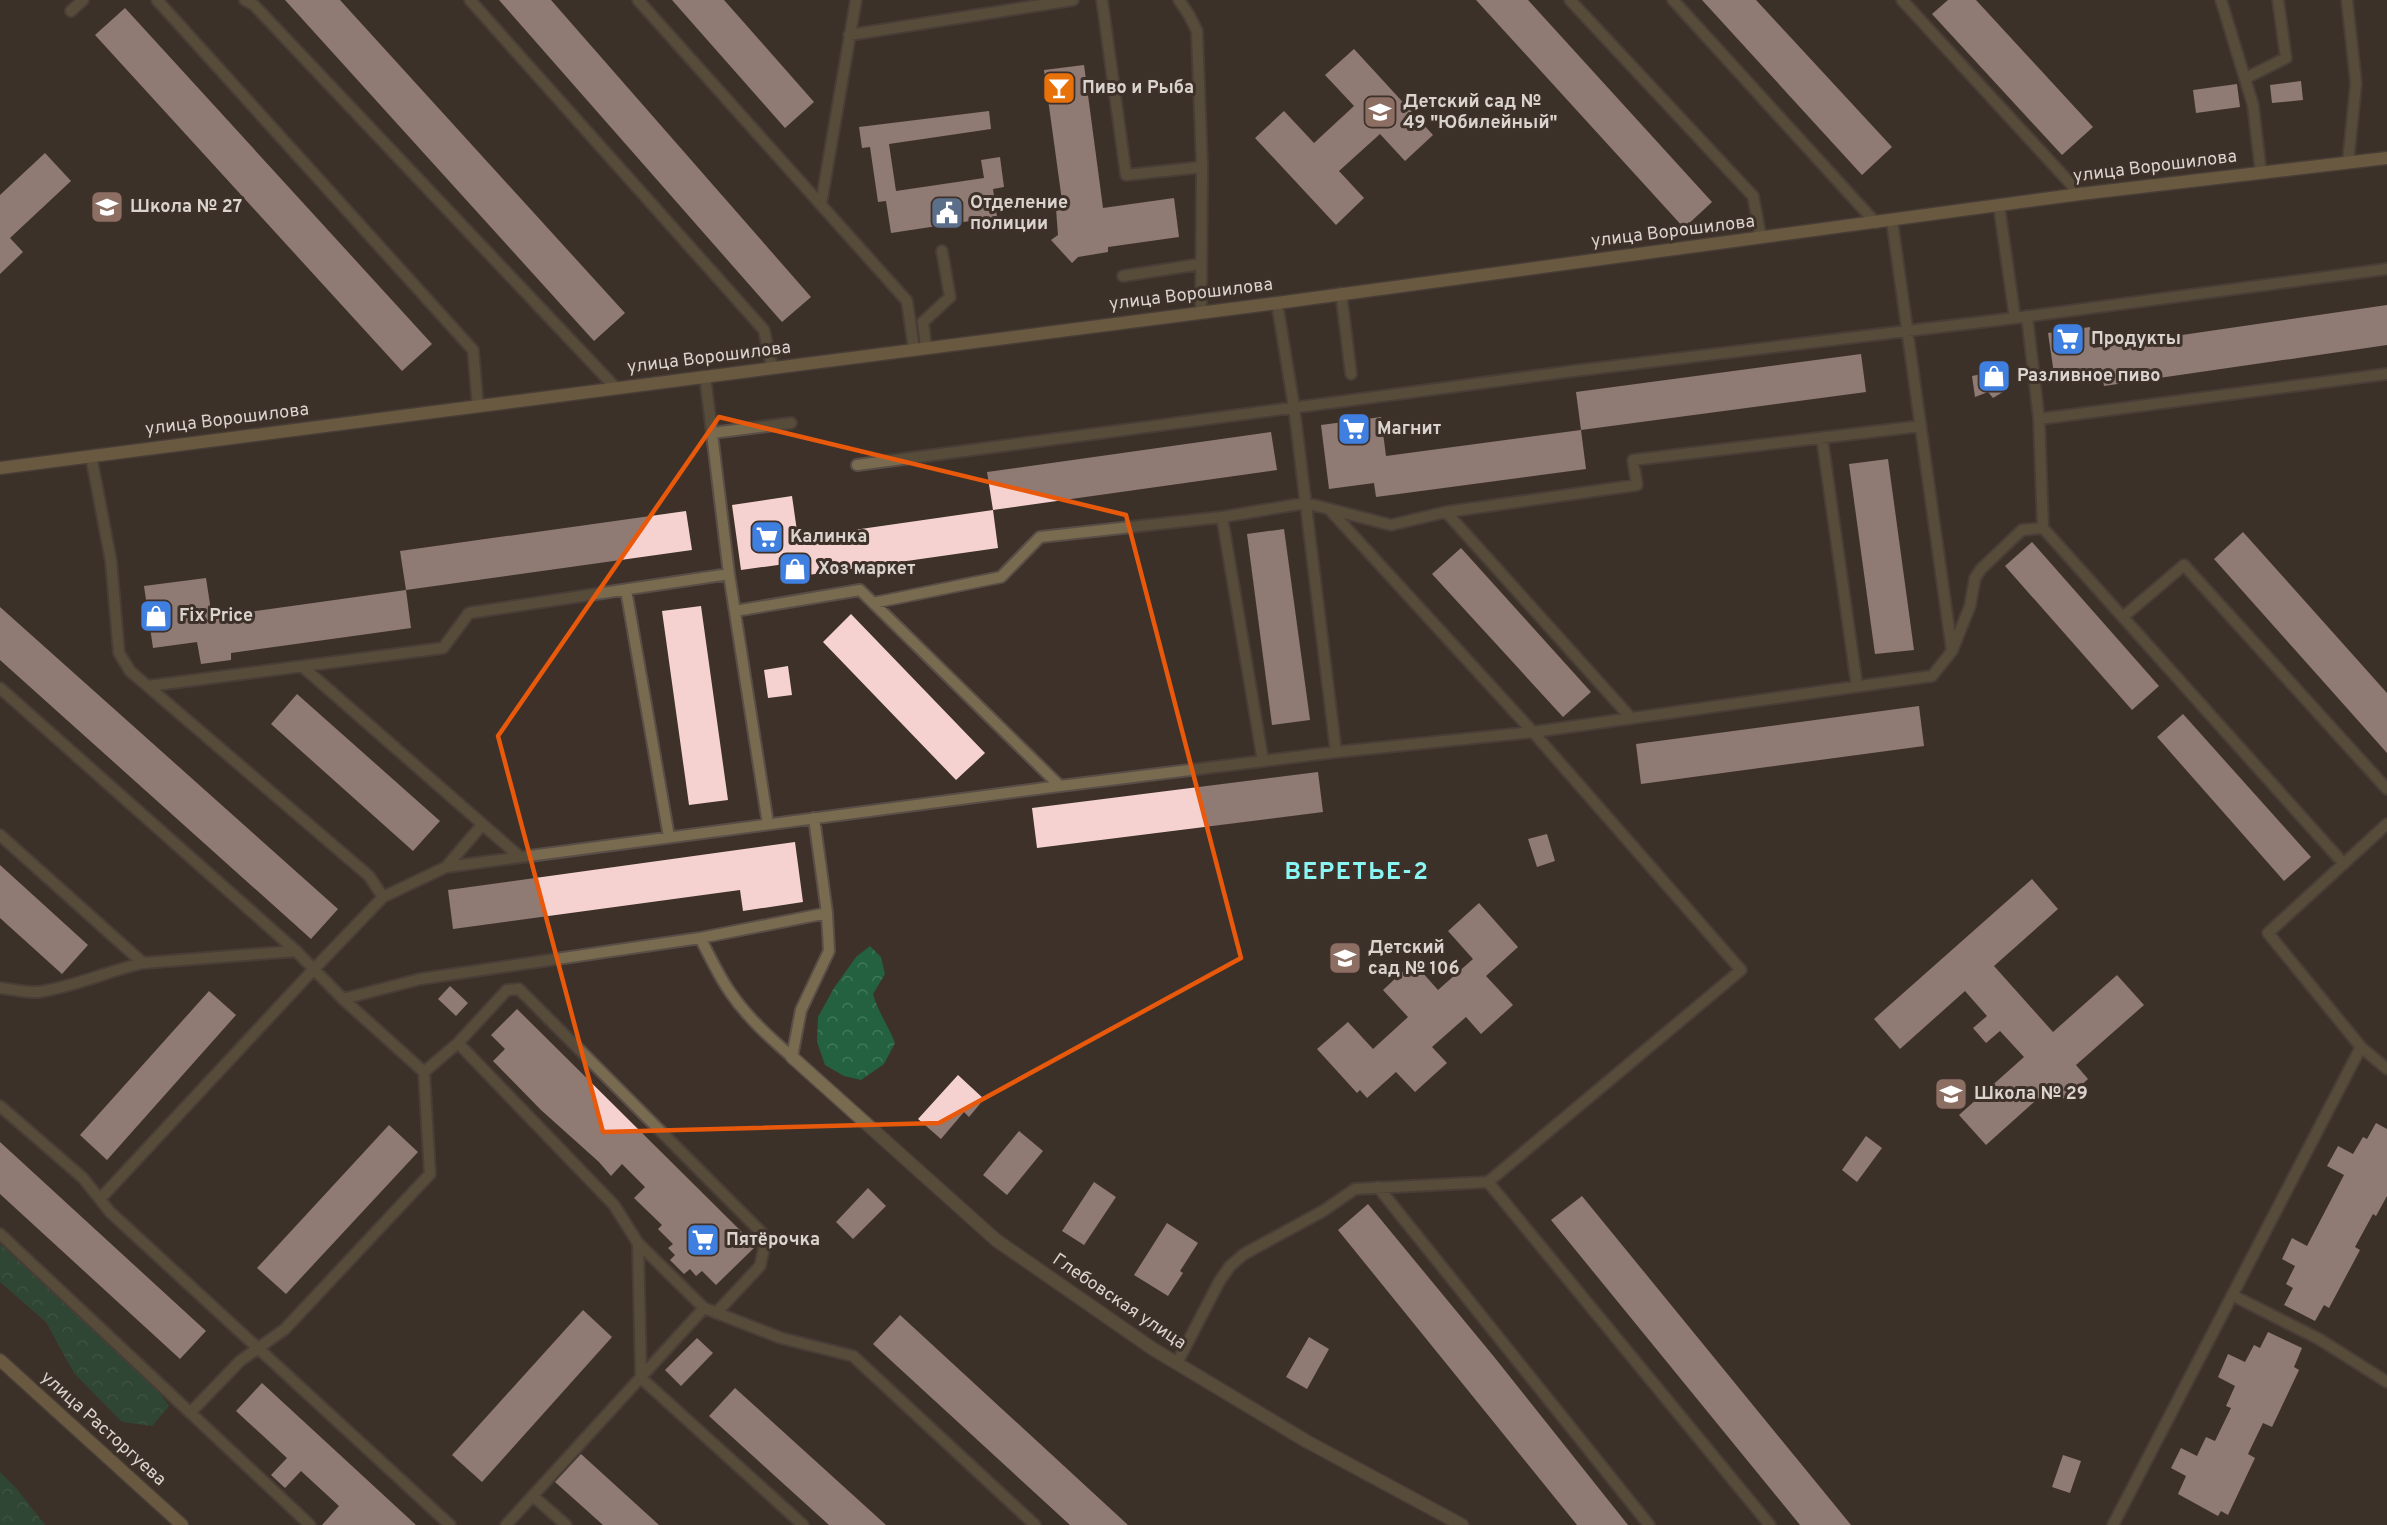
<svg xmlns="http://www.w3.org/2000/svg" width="2387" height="1525" font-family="Overpass,sans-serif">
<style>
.forest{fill:url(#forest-crowns)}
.building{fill:#f5d2cf}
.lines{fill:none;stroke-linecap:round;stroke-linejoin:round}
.lane-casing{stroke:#594e47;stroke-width:14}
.street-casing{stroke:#594e47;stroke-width:15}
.secondary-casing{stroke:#594e47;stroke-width:15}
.lane{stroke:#786b4f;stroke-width:10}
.street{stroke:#786b4f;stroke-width:12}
.secondary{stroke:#9e895c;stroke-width:12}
.marked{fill:none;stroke:#e8590c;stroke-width:4.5;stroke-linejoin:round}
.labels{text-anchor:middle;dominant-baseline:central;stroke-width:6;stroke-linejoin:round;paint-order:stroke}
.poi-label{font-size:18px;font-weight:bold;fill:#dad3ce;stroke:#3d3129;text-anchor:start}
.street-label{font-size:18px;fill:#dad3ce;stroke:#3d3129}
.district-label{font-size:24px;font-weight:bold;letter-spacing:1.5px;fill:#8af6f3;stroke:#3d3129}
</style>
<defs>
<pattern id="forest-crowns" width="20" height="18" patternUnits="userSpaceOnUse" patternTransform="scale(1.5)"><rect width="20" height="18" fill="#236141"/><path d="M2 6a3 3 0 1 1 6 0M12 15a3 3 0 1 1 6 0" fill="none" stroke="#42775b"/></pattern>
</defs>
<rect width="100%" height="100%" fill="#3d3129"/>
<!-- forest -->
<path class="forest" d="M870,946L881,957L885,974L873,994C878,1012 888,1025 895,1043L884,1064L861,1080L844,1076L825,1065L817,1042L818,1017L834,988L856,957Z
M0,1244L153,1384L169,1406L152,1426L122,1422L74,1373L46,1322L0,1282Z
M0,1472L16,1488L45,1525H0Z"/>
<!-- building -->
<path class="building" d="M285,0H340L625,313L594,341Z
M499,0H551L811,297L782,322Z
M672,0H724L814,102L785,128Z
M1476,0H1528L1712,202L1684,228Z
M1702,0H1756L1892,147L1862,175Z
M1948,0H1976L2093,127L2062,155L1932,14Z
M125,8L432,344L402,371L95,35Z
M1354,49L1433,135L1405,161L1380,134L1339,171L1364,198L1336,225L1255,138L1284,111L1314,143L1354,106L1325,75Z
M1084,65L1103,208L1174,198L1179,237L1108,247V252L1078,257L1072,263L1051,240L1058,235L1056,209L1063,208L1044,70Z
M2301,81L2303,100L2272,103L2270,85Z
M2237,84L2240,107L2196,113L2193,90Z
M989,111L991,129L889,144L896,191L984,178L981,160L1000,157L1004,187L993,189L997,217L891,233L886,201L878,202L870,147L862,148L859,127Z
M45,153L71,181L10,238L23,252L0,274V195Z
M2387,305V345L2104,386L2101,368L2054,374L2048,333L2090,327L2093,348Z
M1861,354L1866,392L1581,430L1576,392Z
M1996,371L2005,379L2008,389L1993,398L1988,392L1975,397L1972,376Z
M1381,417L1386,456L1581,430L1586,469L1376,497L1374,483L1329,489L1321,425Z
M1271,432L1277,470L993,510L987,472Z
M1888,459L1914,650L1875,654L1849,464Z
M792,496L798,538L993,510L998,548L787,578L785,564L741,570L732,505Z
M686,511L692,550L406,590L400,551Z
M1284,529L1310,720L1272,725L1247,534Z
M2243,532L2387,693V753L2214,559Z
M2032,542L2159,686L2132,710L2005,566Z
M1461,548L1591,692L1563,717L1432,574Z
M206,578L212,617L406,590L411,628L231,653V660L201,664L197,642L153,648L144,586Z
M701,606L728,800L689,805L662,611Z
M0,607L338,909L311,939L0,660Z
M851,614L985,753L956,780L823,642Z
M788,666L792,695L768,698L764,670Z
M297,694L440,821L413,851L271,724Z
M1919,706L1924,746L1641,784L1636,744Z
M2183,714L2311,857L2284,881L2157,737Z
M1318,772L1323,812L1037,848L1032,808Z
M1547,834L1555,861L1537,867L1528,839Z
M795,842L803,902L743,911L740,890L453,929L448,890Z
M0,865L88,945L62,974L0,918Z
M2032,879L2058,909L1994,966L2053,1032L2117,975L2144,1005L2076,1065L2088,1079L2065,1100L2052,1086L1986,1145L1959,1115L2024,1057L2000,1031L1986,1043L1973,1028L1987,1016L1965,991L1900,1049L1874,1019Z
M1479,903L1518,947L1486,976L1513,1005L1481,1034L1466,1017L1432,1047L1447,1063L1415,1092L1396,1072L1367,1098L1360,1090L1357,1093L1317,1049L1348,1022L1373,1049L1408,1017L1383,990L1413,962L1438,990L1473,959L1448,931Z
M450,986L468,1003L456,1016L438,999Z
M209,991L236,1015L107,1160L80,1135Z
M517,1009L756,1246L716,1285L702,1271L696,1276L690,1269L684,1274L670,1260L675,1255L668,1248L673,1244L658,1229L662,1225L634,1198L645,1187L622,1164L611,1176L599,1162L541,1110L493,1061L505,1049L491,1035Z
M958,1075L984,1099L969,1117L964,1112L941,1139L918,1119Z
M2376,1123L2387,1129V1196L2376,1216L2373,1214L2355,1247L2360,1250L2329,1308L2324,1305L2315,1321L2284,1305L2293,1288L2286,1284L2295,1266L2282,1259L2292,1238L2307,1246L2344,1175L2327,1166L2338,1146L2353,1154L2363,1137L2367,1139Z
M389,1125L418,1152L286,1294L257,1268Z
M1019,1131L1043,1151L1007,1195L983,1175Z
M1866,1136L1882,1148L1857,1182L1842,1170Z
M0,1142L206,1331L180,1359L0,1194Z
M1094,1182L1116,1197L1084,1245L1062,1231Z
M868,1188L886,1206L853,1239L836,1222Z
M1582,1196L1851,1525H1800L1551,1220Z
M1368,1204L1495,1358L1628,1525H1577L1338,1230Z
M1167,1223L1198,1243L1180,1271L1183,1273L1168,1296L1134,1275Z
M583,1310L612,1337L482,1482L452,1455Z
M900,1315L1128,1525H1070L873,1344Z
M2268,1332L2302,1348L2294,1367L2299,1370L2272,1427L2263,1423L2248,1454L2255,1458L2228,1515L2221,1511L2218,1516L2178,1494L2186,1476L2171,1468L2181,1448L2197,1456L2206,1437L2215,1441L2231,1408L2226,1406L2235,1386L2218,1377L2228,1354L2245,1362L2254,1345L2260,1348Z
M1309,1337L1329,1349L1307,1389L1286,1377Z
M697,1338L713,1353L681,1386L665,1370Z
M262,1383L416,1525H322L339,1506L301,1471L285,1488L271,1475L287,1458L236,1411Z
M735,1388L886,1525H829L709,1416Z
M581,1454L659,1525H603L555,1482Z
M2063,1455L2081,1461L2070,1493L2052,1487Z"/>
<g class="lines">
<!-- lane casing -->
<g class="lane-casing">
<path id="lane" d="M157,0L473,350L478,406
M245,0L253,4L616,388
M470,0L764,330L772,368
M638,0L907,301L914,349
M1102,0L1126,175L1202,167
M1179,0L1189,15L1197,31L1202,167L1201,311
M1570,0L1753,196L1761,238
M1673,0L1876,223
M1902,0L2080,194
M2221,0L2253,105L2261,173
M2347,0L2356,83L2348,163
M71,11L83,0
M849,35L1073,0
M2246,78L2286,58L2278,0
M821,204L856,0
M1999,206L2015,318
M1123,276L1201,264
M1341,293L1351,374
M1277,303L1294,407L1336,752
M2027,316L2039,419L2387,374
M926,347L923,322L950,297L942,251
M705,376L729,574L768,824
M2039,419L2043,528L2344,864
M712,433L791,423
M1822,438L1857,686
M91,456L111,561L119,653L130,671L369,876L383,897
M857,465L1573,371L2015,318L2387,269
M626,590L669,837
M873,603L1001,577L1040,537L1222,517
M735,611L860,590L1060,786
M2123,617L2184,565L2387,789
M1952,651L1970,606L1975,578L1981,569L2022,530L2043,528
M303,667L520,857
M148,686L443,648L469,613L729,574
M0,688L296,951
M1631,718L1446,512L1637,485L1633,460L1921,426
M1263,761L1222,517L1306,503L1391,525L1446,512
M2387,824L2268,933L2361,1047L2387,1069
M0,835L143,963
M446,867L1060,786L1336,752L1533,732L1932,676L1952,651L1892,221
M700,938C710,956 718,975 730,992C747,1017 769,1037 792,1057
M0,988C12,989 26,993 38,992C74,987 108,971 143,963L296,951L343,999L424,1072L458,1043L614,1205L638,1243L704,1308
M343,999L420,979L700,938L827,913L814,818
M458,1043L507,990L519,989L762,1233L765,1244L760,1266L716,1313
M792,1057L801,1010L829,951L827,913
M0,1106L83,1178L110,1212L450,1525
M1488,1182L1770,1525
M1378,1187L1649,1525
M100,1199L314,969L383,897L446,867L482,825
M0,1234L310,1525
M638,1243L641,1378L803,1525
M2232,1295L2319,1339L2387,1382
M1177,1363L1219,1282L1230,1266L1244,1254L1323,1211L1355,1189L1488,1182L1741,970L1533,732L1329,509
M190,1413L240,1361L285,1329L430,1174L424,1072
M533,1496L566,1525
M506,1525L704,1308L781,1338L853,1356L1035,1525
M2113,1525L2361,1047"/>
</g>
<!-- street casing -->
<g class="street-casing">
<path id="street" d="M792,1057L996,1240L1153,1349L1306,1441L1462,1525"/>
</g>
<!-- secondary casing -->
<g class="secondary-casing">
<path id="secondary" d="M0,468L1277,303L2080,194L2387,158
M0,1360L182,1525"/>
</g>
<!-- lane -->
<use href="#lane" class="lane"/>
<!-- street -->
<use href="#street" class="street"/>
<!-- secondary -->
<use href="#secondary" class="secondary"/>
</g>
<!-- marked area -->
<path d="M0 0H2387V1525H0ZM719,417L1126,515L1241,958L939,1123L603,1132L498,736Z" fill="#3d3129" fill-opacity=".55" fill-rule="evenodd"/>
<path class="marked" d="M719,417L1126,515L1241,958L939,1123L603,1132L498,736Z"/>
<!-- icons -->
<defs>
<g id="bar-square" transform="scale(1.725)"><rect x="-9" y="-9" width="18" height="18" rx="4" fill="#e8710a" stroke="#3d3129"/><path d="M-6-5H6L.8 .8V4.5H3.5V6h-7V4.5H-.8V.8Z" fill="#fff"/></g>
<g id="school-square" transform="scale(1.725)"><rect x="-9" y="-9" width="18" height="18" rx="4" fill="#8d6e63" stroke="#3d3129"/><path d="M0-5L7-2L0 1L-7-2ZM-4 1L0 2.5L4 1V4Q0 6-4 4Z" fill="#fff"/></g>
<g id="civic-square" transform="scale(1.725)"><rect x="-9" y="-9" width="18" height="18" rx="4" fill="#5c6f8a" stroke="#3d3129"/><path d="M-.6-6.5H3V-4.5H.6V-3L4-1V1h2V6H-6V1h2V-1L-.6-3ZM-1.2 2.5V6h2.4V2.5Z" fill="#fff"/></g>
<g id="supermarket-square" transform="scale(1.725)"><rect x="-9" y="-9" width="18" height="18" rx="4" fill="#3f7fe0" stroke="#3d3129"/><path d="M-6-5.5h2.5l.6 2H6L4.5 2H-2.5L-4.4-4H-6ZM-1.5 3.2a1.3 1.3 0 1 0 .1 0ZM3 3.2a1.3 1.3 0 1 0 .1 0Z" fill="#fff"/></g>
<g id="shop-square" transform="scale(1.725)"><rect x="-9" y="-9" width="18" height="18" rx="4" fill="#3f7fe0" stroke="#3d3129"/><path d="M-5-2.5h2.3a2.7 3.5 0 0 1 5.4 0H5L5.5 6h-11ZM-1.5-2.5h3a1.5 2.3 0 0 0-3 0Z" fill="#fff"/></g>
</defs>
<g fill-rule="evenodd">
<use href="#bar-square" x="1059" y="88"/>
<use href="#school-square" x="1380" y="112"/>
<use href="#school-square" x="107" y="207"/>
<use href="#civic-square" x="947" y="213"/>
<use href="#supermarket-square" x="2068" y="339"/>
<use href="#shop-square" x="1994" y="376"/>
<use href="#supermarket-square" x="1354" y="429"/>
<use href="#supermarket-square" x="767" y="537"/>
<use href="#shop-square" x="795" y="569"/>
<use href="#shop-square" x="156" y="616"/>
<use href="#school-square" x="1345" y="958"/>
<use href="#school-square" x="1951" y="1094"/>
<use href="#supermarket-square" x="703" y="1240"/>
</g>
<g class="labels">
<!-- poi labels -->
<g class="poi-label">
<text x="1082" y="88">Пиво и Рыба</text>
<text x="1403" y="102">Детский сад №<tspan x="1403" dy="21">49 "Юбилейный"</tspan></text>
<text x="970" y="203">Отделение<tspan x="970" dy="21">полиции</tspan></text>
<text x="130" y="207">Школа № 27</text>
<text x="2091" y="339">Продукты</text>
<text x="2017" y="376">Разливное пиво</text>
<text x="1377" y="429">Магнит</text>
<text x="790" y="537">Калинка</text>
<text x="818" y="569">Хоз маркет</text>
<text x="179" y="616">Fix Price</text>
<text x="1368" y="948">Детский<tspan x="1368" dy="21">сад № 106</tspan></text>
<text x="1974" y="1094">Школа № 29</text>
<text x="726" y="1240">Пятёрочка</text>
</g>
<!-- street labels -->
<g class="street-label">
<text transform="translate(2155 167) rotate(-7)">улица Ворошилова</text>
<text transform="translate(1673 232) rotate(-7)">улица Ворошилова</text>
<text transform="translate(1191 295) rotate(-7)">улица Ворошилова</text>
<text transform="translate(709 358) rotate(-7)">улица Ворошилова</text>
<text transform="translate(227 420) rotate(-7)">улица Ворошилова</text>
<text transform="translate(1119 1302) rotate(34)">Глебовская улица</text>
<text transform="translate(103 1429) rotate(42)">улица Расторгуева</text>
</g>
<!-- district labels -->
<g class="district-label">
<text x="1357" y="873">ВЕРЕТЬЕ-2</text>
</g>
</g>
</svg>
